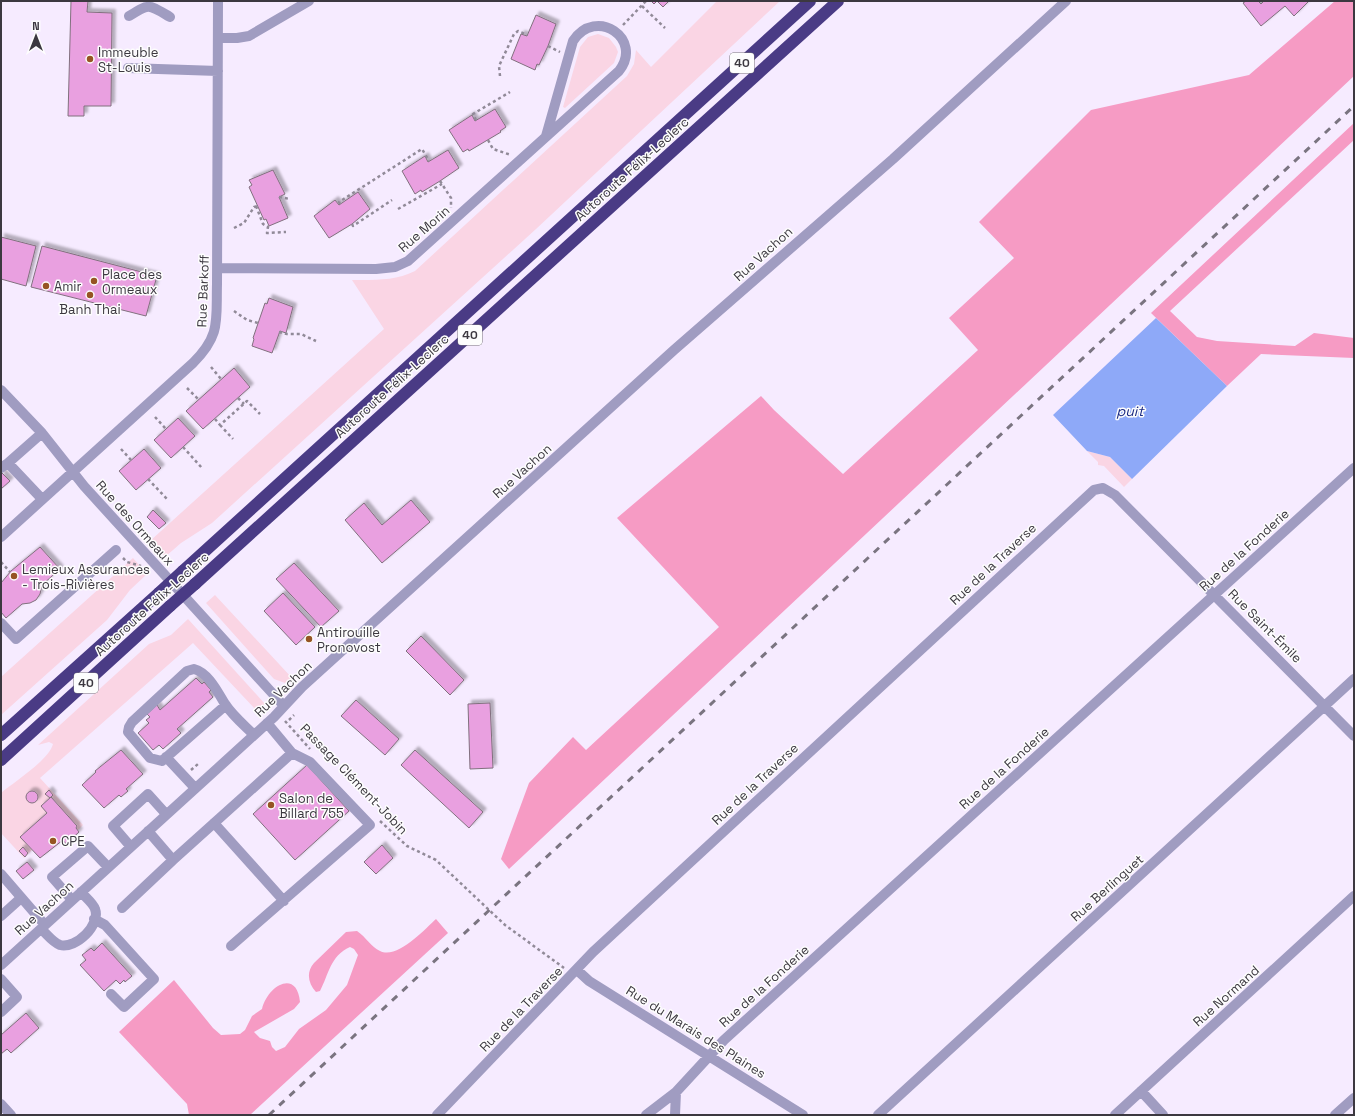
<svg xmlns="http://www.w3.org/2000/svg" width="1355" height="1116" font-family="'Space Grotesk',sans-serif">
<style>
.green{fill:#fad5e4}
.forest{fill:#f69bc4}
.water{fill:#8ea9f8}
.building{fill:#e9a0e0;stroke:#81707e;filter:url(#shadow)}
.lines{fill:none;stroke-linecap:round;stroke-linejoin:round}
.path{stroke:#918a98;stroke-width:2.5;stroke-dasharray:3 3;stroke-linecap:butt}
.minor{stroke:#a09cc1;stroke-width:10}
.highway{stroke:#4a3b85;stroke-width:12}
.rail{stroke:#7a7480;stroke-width:3;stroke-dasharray:7 7;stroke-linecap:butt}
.highway-bridge{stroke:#4a3b85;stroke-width:12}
.poi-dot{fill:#965423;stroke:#fdfdfd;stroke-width:1.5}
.labels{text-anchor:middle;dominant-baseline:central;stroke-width:3;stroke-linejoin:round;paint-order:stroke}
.shield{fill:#fdfdfd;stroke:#767379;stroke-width:1}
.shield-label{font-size:12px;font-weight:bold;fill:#3c3840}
.poi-label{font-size:13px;fill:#3c3840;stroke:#fdfdfd;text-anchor:start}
.street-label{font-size:13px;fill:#3c3840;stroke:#fdfdfd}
.water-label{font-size:14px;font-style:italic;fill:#1b2a82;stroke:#fdfdfd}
</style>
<defs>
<filter id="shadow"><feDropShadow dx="3.5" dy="-3.5" stdDeviation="1" flood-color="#0004"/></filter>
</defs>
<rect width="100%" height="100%" fill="#f6ebff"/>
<!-- green -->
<path class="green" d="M717,1H780L536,229L212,523L181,543L165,557L150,541L384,329L352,280C374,280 395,281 415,271L627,76L634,64L636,50L651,67Z
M598,34L609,38L616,47L618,52L614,63L565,108L563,107L580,47L588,37Z
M1087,451L1110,457L1132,479L1124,487L1104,466L1098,465V462Z
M133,558L147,574L130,590L107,620L1,715V677Z
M215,595L292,678L285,683L274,679L206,603Z
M188,619L265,704L257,711L193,643L40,778L83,825L78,830L76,828L77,826L51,797L41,806L47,813L21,836L32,850L24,858L1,833V793C14,782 49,760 53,744L49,742L38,745L149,644L171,635Z"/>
<!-- forest -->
<path class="forest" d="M1335,1H1354V76L509,869L501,859L529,783L573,737L586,750L719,627L617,518L761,396L774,410L843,474L978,350L949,318L1014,258L979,222L1091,110L1249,75Z
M1354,123V140L1170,311L1197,337L1217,341L1295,346L1314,333L1354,338V358L1261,354L1227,386L1151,313Z
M436,919L448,933L250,1115H189L187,1104L119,1032L174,980L213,1028L221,1035L240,1034L245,1030L252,1016L262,1009C268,985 297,969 300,1002L294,1009L254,1032L260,1038L270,1041L272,1047L276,1051L285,1047L299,1029L326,1010L347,985L358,955L354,949L350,947C330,956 329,974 320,991L316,992C308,983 306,972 314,963L346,932L357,931C366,937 371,947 380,951C397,960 425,929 436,919Z"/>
<!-- water -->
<path class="water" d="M1156,318L1227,386L1132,479L1110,457L1087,451L1053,415Z"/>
<!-- building -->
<path class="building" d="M71,1H88L87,12L112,13L111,106H84V116H68Z
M651,1H669L663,7L657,1L654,4Z
M1246,1H1258L1261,4L1264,1H1309L1294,16L1285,6L1261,26L1243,3Z
M536,15L556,24L548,46L539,65L537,64L535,70L511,59L521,34L527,36Z
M495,109L506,127L500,131L501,132L469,151L468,149L463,152L449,130L472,115L475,121Z
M448,150L459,168L440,181L422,192L421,190L415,194L402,171L425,156L428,162Z
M273,170L285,194L279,197L288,218L269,226L266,219L264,220L249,187L252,185L249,180Z
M358,192L370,209L352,224L329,238L314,216L335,200L339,205Z
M1,237L36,246L26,286L1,279Z
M42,246L157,276L146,316L31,287Z
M269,298L293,307L286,333L280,331L272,353L252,346L254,339L253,338L265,303L267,304Z
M234,368L250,387L203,429L186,411Z
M178,418L195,436L171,458L154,440Z
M144,449L161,468L136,490L119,471Z
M1,472L10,481L1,489Z
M411,500L430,522L382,563L345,520L364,503L382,525Z
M153,510L166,523L159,529L147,517Z
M40,547L60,569L42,585L40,594L36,600L30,603L22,604L6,618L1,612V583L11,571Z
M294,563L339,611L321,627L276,579Z
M283,593L315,627L296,645L264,611Z
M421,636L464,680L450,695L406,651Z
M196,678L202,684L204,682L211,690L209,692L213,697L177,729L181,733L163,749L159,745L153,750L138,733L149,723L146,720L150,717L147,714L157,705L160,710Z
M356,700L399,739L385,755L341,716Z
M490,703L493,768L470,769L468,704Z
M121,750L143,774L126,789L128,791L121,797L119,795L104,808L82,785L96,772L95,771Z
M415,750L483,812L469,828L401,765Z
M307,765L349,811L295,860L253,814Z
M49,790L53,795L50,798L45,794Z
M26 797a6 6 0 1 1 12 0a6 6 0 1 1-12 0Z
M51,797L77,826L76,828L79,832L66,844L63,840L40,858L20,837L47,813L41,806Z
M382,845L393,858L376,874L364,862Z
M23,847L28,853L25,857L19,851Z
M27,862L34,870L23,879L16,871Z
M102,943L132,976L125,982L124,980L120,984L116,980L104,991L80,965L86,960L82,955L91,948L94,951Z
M26,1013L39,1028L11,1053L7,1049L1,1054V1035Z"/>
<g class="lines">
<!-- path -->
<path class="path" d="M642,6L665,28
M623,25L646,1
M548,46L560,52
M500,76L499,66L514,34L518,31L527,35
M476,120L473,114L510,92
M488,140L493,149L511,155
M440,181L451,198V208
M279,197L290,199
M340,204L339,202L422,149L429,161
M256,206L263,224L268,227L267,233L286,232
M398,209L442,184
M352,224L353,226L392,200
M234,228L244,223L254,207L258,206
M234,311L247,320L258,323
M279,332L287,334H301L316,341
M211,367L221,379
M187,388L198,399
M238,398L244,404
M155,417L166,429
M215,419L220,425L247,401L260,414
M220,425L233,439
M183,447L202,468
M121,449L131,460
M148,479L167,499
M123,558L127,562L141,566
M1,562L10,572
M289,720L294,715
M285,721L310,749
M191,770L198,764
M380,821L407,846L436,860L505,925L564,968"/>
<!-- minor -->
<path class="minor" d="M129,16C150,3 148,4 170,17
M218,38H237L249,36L309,1
M128,68L218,71
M217,268L376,269L395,267L408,261L619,71C644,39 596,6 573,41L546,136
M1,390L42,433L84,486L284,706
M8,463L42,433
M1,468L8,463L42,499
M1,537L193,363C221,335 216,321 217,284L218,1
M1,623L16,639L116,550
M226,705L162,761L150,758L128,732L129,727L132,722L187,671L194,669C209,673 218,693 225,704C233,716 244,725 254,735
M166,757L195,788
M214,823L284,901
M148,831L173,860L292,753L267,723
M131,847L113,826L148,794L166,814
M1,874L45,925
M72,900L52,877L88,846L108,867
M122,908L173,860
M1,916L21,898
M94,919L105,925L154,979L124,1007L111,994
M41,929C47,934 52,942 60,945C76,949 101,925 95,909C93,903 85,897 81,892
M231,946L370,825L310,762L292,753
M1,965L274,717L302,687L674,350L893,159L1066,1
M577,970L589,981L803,1115
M1,979L17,997L1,1012
M1141,1091L1163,1115
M1,1104L11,1115
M437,1115L593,952L1094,490L1103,488L1115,495L1354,736
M646,1115L676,1092L724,1040L1354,468
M675,1115L676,1092
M878,1115L1354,679
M1115,1115L1354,896
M1335,1115L1354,1098"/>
<!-- highway -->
<path class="highway" d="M183,571L810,1
M195,584L838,1
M1,735L159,593
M1,760L170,606"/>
<!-- rail -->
<path class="rail" d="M269,1115L1354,106"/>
<!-- highway-bridge -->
<path class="highway-bridge" d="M159,593L183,571
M170,606L195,584"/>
</g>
<!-- markers -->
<g class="poi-dot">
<circle cx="90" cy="59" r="4"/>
<circle cx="94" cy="281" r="4"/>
<circle cx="46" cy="286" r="4"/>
<circle cx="90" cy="295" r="4"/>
<circle cx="14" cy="576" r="4"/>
<circle cx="309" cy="639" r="4"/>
<circle cx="271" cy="805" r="4"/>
<circle cx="53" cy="841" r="4"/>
</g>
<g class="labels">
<!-- shield labels -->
<g class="shield">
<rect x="730" y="53" width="24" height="20" rx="3"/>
<rect x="458" y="325" width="24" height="20" rx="3"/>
<rect x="74" y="673" width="24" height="20" rx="3"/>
</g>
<g class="shield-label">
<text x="742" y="63">40</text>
<text x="470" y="335">40</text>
<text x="86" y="683">40</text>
</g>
<!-- poi labels -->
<g class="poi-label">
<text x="98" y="52">Immeuble<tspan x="98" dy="15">St-Louis</tspan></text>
<text x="102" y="274">Place des<tspan x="102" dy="15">Ormeaux</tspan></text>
<text x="54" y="286">Amir</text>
<text x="90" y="309" text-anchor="middle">Banh Thai</text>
<text x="22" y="569">Lemieux Assurances<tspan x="22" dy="15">- Trois-Rivières</tspan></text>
<text x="317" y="632">Antirouille<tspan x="317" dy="15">Pronovost</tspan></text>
<text x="279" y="798">Salon de<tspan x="279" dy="15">Billard 755</tspan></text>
<text x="61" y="841">CPE</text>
</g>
<!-- street labels -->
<g class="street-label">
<text transform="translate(632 169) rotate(-42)">Autoroute Félix-Leclerc</text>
<text transform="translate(424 229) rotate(-41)">Rue Morin</text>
<text transform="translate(763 254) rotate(-42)">Rue Vachon</text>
<text transform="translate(203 291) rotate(-88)">Rue Barkoff</text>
<text transform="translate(392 386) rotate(-42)">Autoroute Félix-Leclerc</text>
<text transform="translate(522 471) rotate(-42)">Rue Vachon</text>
<text transform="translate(135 523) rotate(48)">Rue des Ormeaux</text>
<text transform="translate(1244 550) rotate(-42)">Rue de la Fonderie</text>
<text transform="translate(993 564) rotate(-43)">Rue de la Traverse</text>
<text transform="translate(152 604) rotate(-42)">Autoroute Félix-Leclerc</text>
<text transform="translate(1265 626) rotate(45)">Rue Saint-Émile</text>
<text transform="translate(283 689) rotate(-44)">Rue Vachon</text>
<text transform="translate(1004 768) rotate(-42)">Rue de la Fonderie</text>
<text transform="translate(354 779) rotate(46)">Passage Clément-Jobin</text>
<text transform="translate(755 784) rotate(-43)">Rue de la Traverse</text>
<text transform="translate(1107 888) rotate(-42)">Rue Berlinguet</text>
<text transform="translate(44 908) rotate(-42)">Rue Vachon</text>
<text transform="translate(764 986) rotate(-42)">Rue de la Fonderie</text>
<text transform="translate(1226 996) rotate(-42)">Rue Normand</text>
<text transform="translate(521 1009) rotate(-46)">Rue de la Traverse</text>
<text transform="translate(696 1032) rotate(32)">Rue du Marais des Plaines</text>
</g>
<!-- water labels -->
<g class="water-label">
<text x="1130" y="411">puit</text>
</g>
</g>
<!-- border -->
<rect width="1355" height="1116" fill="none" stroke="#3c3840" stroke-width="4"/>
<!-- north arrow -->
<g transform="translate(36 36)" stroke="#fdfdfd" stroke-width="3" paint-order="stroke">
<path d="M0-3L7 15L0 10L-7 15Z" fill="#3c3840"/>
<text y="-6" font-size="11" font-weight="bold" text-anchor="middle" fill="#3c3840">N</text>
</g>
</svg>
